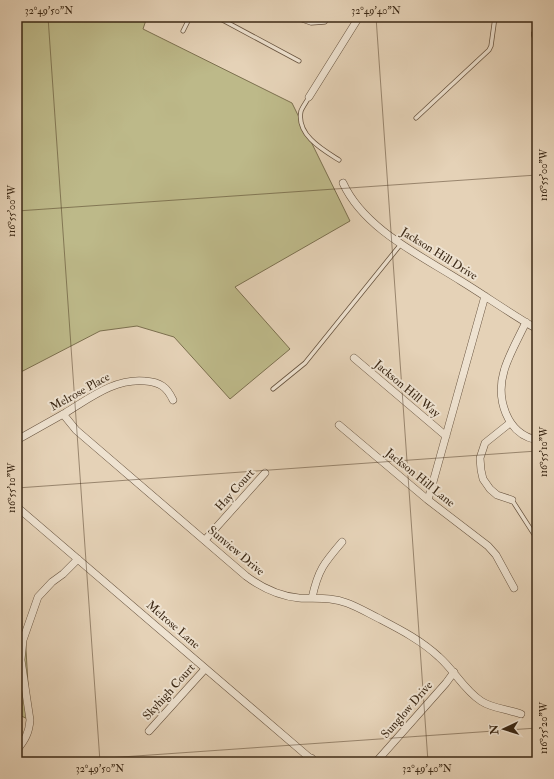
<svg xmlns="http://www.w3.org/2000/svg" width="554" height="779" font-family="'IM FELL Double Pica',serif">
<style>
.green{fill:#bdb989;stroke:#7c704f}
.building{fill:#d2946c;stroke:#3b2815}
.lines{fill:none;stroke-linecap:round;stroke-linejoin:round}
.service-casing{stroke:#66523e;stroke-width:5}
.minor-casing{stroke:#66523e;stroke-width:8}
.tertiary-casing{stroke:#66523e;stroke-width:10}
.service{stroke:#eee2d0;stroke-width:3.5}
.minor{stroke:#eee2d0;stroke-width:7}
.tertiary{stroke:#eee2d0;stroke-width:9}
.ticks{fill:none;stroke:#3b2815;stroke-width:1;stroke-opacity:0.45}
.labels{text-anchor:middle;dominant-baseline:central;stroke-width:4;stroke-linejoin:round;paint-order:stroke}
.street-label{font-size:12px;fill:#3b2815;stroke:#eee2d0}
.neatline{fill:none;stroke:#3b2815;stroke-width:1.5}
.ticks-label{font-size:10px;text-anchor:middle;fill:#3b2815}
</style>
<rect width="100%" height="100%" fill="#e5d2b7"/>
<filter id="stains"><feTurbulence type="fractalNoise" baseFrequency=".005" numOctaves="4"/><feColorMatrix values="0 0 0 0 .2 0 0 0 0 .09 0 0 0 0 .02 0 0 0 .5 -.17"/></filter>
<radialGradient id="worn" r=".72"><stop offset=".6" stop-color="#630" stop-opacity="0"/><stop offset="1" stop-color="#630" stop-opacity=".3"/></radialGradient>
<!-- green -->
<path class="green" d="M17,17H147L143,29L292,103L350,221L235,287L290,349L230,399L174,337L137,326L100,331L17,374Z
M17,632H25L30,720L17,714Z"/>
<!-- building -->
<path class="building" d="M537,25V46L533,40L532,36V32Z"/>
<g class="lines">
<!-- service casing -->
<g class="service-casing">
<path id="service" d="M217,17L299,61
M294,17L311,23L325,22L328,17
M183,31L190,17
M309,97C307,101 303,106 301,111C296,135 323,150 339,160
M416,118L489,50L491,46L495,17
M273,389L305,363L401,244
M512,500L537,539"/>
</g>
<!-- minor casing -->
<g class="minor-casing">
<path id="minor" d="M309,97L359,17
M343,183C364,229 420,255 461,281C487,297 511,314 537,329
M526,322C519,337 508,356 504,371C496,398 506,434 537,440
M354,358L446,436
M63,414L76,430L246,576C262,588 279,596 299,598C316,599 331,597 347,603C358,607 368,613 378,618C399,629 421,640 439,657C454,670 464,690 481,701C493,709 508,709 521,714
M510,423L485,443L480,458L481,470L483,479L490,489L497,495L512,500
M339,425L428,500L488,546L496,555L514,588
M17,440C33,431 49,422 65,413C90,398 115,378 145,381C160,382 167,387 173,400
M428,500L485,296
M17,507L311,759
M205,540L265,473
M312,598C318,570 324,563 342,542
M149,731L205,669
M17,750C25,740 29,733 30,720L21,660L23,640L38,597L52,582L63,574L78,559
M376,762L446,683L454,672"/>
</g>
<!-- tertiary casing -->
<g class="tertiary-casing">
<path id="tertiary" d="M309,762L311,759L314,762"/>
</g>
<!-- service -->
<use href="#service" class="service"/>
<!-- minor -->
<use href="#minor" class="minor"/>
<!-- tertiary -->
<use href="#tertiary" class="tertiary"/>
</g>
<!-- ticks -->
<path class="ticks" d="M48,17L100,762M376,17L428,762M17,211L537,175M17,488L537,451M50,762L537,728"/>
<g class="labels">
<!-- street labels -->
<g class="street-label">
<text transform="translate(439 254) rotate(32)">Jackson Hill Drive</text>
<text transform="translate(407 389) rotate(40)">Jackson Hill Way</text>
<text transform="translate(80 392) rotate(-29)">Melrose Place</text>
<text transform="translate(420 478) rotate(39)">Jackson Hill Lane</text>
<text transform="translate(235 490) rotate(-48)">Hay Court</text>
<text transform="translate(236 551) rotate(40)">Sunview Drive</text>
<text transform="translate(173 625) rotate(41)">Melrose Lane</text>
<text transform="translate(169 692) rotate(-48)">Skyhigh Court</text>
<text transform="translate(407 710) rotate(-49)">Sunglow Drive</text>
</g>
</g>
<!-- margin -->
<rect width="554" height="779" fill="none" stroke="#e5d2b7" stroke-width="44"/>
<!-- north arrow -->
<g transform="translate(504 729) rotate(266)" stroke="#eee2d0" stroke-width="3" paint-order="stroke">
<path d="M0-3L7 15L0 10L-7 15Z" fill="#3b2815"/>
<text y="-6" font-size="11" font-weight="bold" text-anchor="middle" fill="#3b2815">N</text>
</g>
<rect x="22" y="22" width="510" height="735" class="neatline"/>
<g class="ticks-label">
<text x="49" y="14">32°49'50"N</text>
<text x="376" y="14">32°49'40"N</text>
<text transform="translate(543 175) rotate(-90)" y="4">116°55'00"W</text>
<text transform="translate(11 211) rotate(-90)" y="4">116°55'00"W</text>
<text transform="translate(543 452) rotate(-90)" y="4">116°55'10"W</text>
<text transform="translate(11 488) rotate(-90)" y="4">116°55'10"W</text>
<text transform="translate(543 728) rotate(-90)" y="4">116°55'20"W</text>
<text x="100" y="772">32°49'50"N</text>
<text x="427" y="772">32°49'40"N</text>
</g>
<rect width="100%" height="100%" filter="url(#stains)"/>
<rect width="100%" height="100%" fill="url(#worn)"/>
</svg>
